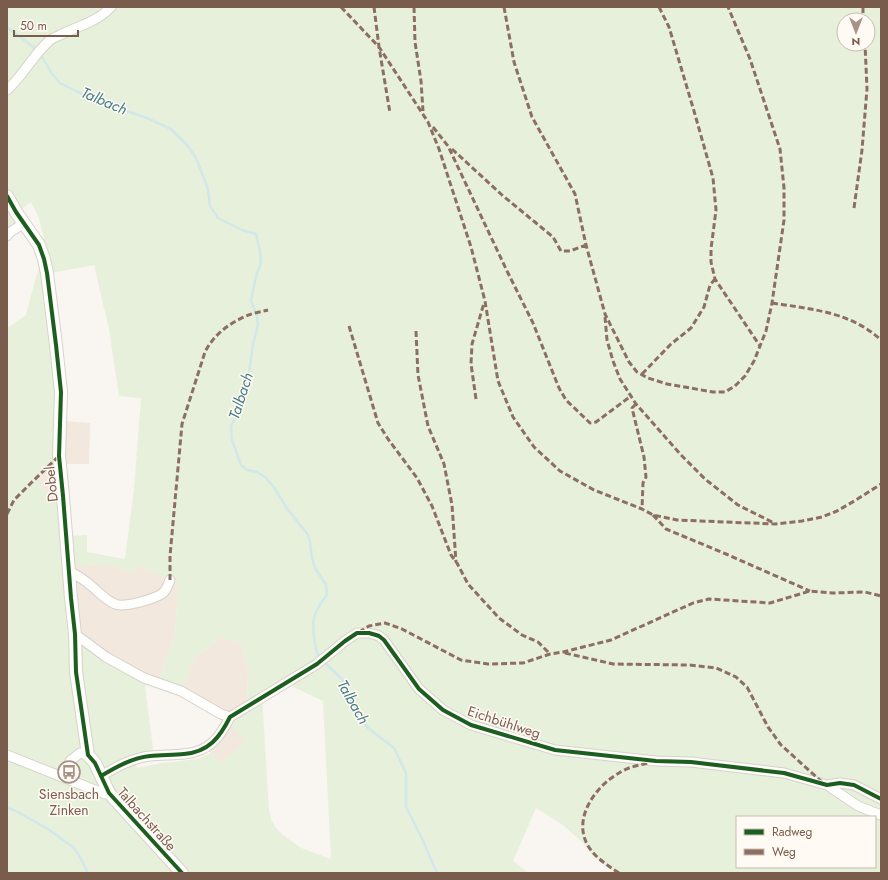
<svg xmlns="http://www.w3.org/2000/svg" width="888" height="880" font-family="Jost,sans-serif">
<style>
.residential{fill:#f2e8de}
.green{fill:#e7f0db;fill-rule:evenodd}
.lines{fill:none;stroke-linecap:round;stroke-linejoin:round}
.stream{stroke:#d0e8ea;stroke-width:2.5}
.street-casing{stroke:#d7d1cb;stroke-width:11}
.secondary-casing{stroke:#d9d2cb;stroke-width:14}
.street{stroke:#fefefd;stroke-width:9}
.secondary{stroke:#fefefd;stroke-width:12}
.quiet{stroke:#8d6e63;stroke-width:3;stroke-dasharray:6 3;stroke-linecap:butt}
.cycleway-casing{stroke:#fffaf3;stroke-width:6}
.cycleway{stroke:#1b5e20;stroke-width:4}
.labels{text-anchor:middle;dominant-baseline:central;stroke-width:3;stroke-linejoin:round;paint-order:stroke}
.street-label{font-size:14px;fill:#7a5c4d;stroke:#fffaf3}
.poi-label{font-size:14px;fill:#7a5c4d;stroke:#fffaf3}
.water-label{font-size:15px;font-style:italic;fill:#437c86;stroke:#fffaf3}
</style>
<rect width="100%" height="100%" fill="#f9f5f0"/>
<!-- residential -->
<path class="residential" d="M65,421L90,423L89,464H63Z
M58,458L62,496L50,498L37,480Z
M97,564L111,565L122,568L133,574L139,565L170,580L178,582L175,636L157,683L75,634L68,566Z
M221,637L242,644L248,671L247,706L230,717L181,691L194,659Z
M227,722L246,741L221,764L205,747Z"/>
<!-- green -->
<path class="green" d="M7,7H881V873H615L593,856L584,844L563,825L536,808L513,861L528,873H7V327H9L26,315L35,280L43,259L36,241L44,238L39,218L31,202L19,211L24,219L7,232ZM844,20H868V44H844ZM94,265L109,329L119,396L141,398L134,489L125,559L87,552V535L68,536L63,464L64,388L62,343L57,303L51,273ZM58,458L62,496L50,498L37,480ZM97,564C112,565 119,567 133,574L139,565L170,580L178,582L175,636L157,683L181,691L194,659L221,637L242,644L248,671L247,705L227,722L245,741L221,763L211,753L197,759L163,763L137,768L134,760L154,756L144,678L75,634L69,566ZM285,683L323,701L331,859L301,848L283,835L276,828L271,819L269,810L262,697ZM737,817H875V867H737Z"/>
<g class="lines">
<!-- stream -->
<path class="stream" d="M7,27L37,50
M40,53L52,74L60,83L76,91L98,101L147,118L171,129L188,146L196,158L208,189L210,206L218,218L242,230L256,234L260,251L261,263L256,276L251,301L257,316L258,325L253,344L248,380L244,391L240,399L236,417L231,426L232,440L241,465L247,470L257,472L265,477L273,486L288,510L301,526L308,535L310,542L312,558L315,568L326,585L327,595C313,612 311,622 315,643C316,649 316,653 321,658
M324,662L343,680L348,691L351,702L360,717L368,728L394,748L406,773V807L423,841L437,873
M7,808L14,810L48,829L73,847L80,857L88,873"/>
<!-- street casing -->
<g class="street-casing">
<path id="street" d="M7,90C23,76 33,55 49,41C52,38 56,37 60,35C78,26 97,22 111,7
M7,236L9,233L24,223
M69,571C76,575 84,579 90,585C98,591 105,600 115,604C124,608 155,599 163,593C167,589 168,585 170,580
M75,634L106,657L144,678L181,691L221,714L230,717
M7,755L105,794L109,793
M101,776C116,767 132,758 150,756C161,755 173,755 184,754C209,752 220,737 230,717L317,664L345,641L357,633H369L376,635L379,636L384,640L419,689L443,710L471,725L555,750L656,761L691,762L784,773L827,785L840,783L854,785L881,799
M69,780L70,761L80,753L88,755
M827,785L858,806L881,815"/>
</g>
<!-- secondary casing -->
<g class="secondary-casing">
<path id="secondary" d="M7,196L16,212L39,245L44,259L47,273L56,345L61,392L59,456L63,496L71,598L75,634L76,672L88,755L95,763L109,793L182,873"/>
</g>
<!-- street -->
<use href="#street" class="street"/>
<!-- secondary -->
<use href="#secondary" class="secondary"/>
<!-- quiet -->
<path class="quiet" d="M341,7L379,47L428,122L439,149L471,247L485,301L498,381L513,417L534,447L560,471L594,490L642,509L653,515L677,520L775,524L802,521L822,517L837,511L856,500L881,484
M374,7L379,47L390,113
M414,7L415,42L421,81L423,111
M504,7L514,62L532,117L575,194L586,245L605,314L629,362L637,372L648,378L667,384L713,392H725L735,386L745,376L754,361L766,331L772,303L784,220V188L780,149L750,59L728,7
M659,7L669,27L694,111L713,178L716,210L711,249V262L715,279L760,346
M863,7V20
M433,127L448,146L507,271L533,323L559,388L566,400L590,423L596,422L631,396
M452,149L502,195L553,237L561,251H570L586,245
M854,208L862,150L867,89L865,44
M772,303C811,309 851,312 881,340
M605,317L607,340L613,361L620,379L636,404L681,455L705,479L738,505L774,523
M349,326L378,423L388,439L417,478L432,506L451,555L457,563L468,584L499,618L522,635L538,642L550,654
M416,331L418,375L428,426L444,464L452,505L456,562
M642,374L671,344L691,328L704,307L710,285L715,279
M476,399L471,364L472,344L484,303
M636,404L632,408L644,457L646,477L643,483L642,509
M7,514L14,500L31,483L59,456
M653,515L666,529L726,554L810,591
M170,580V556L182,424L205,352C213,336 228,324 244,317C252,313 260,312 268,310
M359,632L369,626L385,623L402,629L461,660L488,664L523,663L550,654L563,652L611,640L693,603L709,599L770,603L810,591L833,593L865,592L881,596
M565,653L613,664L689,665L716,668L736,677L747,687L768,727L781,745L822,782
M619,873C607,865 594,857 587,844C573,817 596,786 619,773C628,767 639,765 649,763"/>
<!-- cycleway casing -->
<g class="cycleway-casing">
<path id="cycleway" d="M7,196L16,212L39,245L44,259L47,273L56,345L61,392L59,456L63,496L71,598L75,634L76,672L88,755L95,763L109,793L182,873
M101,776C116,767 132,758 150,756C161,755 173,755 184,754C209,752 220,737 230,717L317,664L345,641L357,633H369L376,635L379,636L384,640L419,689L443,710L471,725L555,750L656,761L691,762L784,773L827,785L840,783L854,785L881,799"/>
</g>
<!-- cycleway -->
<use href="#cycleway" class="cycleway"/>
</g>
<!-- icons -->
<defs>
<g id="bus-ring" transform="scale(1.15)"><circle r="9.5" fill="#fffaf3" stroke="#a69286" stroke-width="1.5"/><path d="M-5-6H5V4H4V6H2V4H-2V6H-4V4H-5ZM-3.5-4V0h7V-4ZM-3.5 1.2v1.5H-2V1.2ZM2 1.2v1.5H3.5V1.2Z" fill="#a69286"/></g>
</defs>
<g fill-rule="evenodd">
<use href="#bus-ring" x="69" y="772"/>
</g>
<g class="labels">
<!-- street labels -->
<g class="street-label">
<text transform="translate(51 484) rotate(-96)">Dobel</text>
<text transform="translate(504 722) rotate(18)">Eichbühlweg</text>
<text transform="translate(147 819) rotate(48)">Talbachstraße</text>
</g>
<!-- poi labels -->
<g class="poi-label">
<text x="69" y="794">Siensbach<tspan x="69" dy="16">Zinken</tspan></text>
</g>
<!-- water labels -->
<g class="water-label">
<text transform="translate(104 101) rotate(23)">Talbach</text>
<text transform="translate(241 396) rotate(-72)">Talbach</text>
<text transform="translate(353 702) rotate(60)">Talbach</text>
</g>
</g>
<!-- border -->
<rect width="888" height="880" fill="none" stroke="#7a5c4d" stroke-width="16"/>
<!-- legend -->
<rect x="736" y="816" width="140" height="52" fill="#fffaf3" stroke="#cabbb1"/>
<rect x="744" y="829" width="20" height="6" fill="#1b5e20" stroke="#cabbb1"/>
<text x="772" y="836" font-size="12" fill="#7a5c4d">Radweg</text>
<rect x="744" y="849" width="20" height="6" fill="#8d6e63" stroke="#cabbb1"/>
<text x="772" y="856" font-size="12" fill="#7a5c4d">Weg</text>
<!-- north arrow -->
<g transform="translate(856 32) rotate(180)"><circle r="19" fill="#fffaf3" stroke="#cabbb1"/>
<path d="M0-3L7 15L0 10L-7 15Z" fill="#a69286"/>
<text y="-6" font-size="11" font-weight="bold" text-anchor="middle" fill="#7a5c4d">N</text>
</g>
<!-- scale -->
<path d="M14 30v6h64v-6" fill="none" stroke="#7a5c4d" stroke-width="2"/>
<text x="20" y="30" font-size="12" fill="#7a5c4d" stroke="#fffaf3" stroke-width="3" paint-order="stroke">50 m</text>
</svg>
